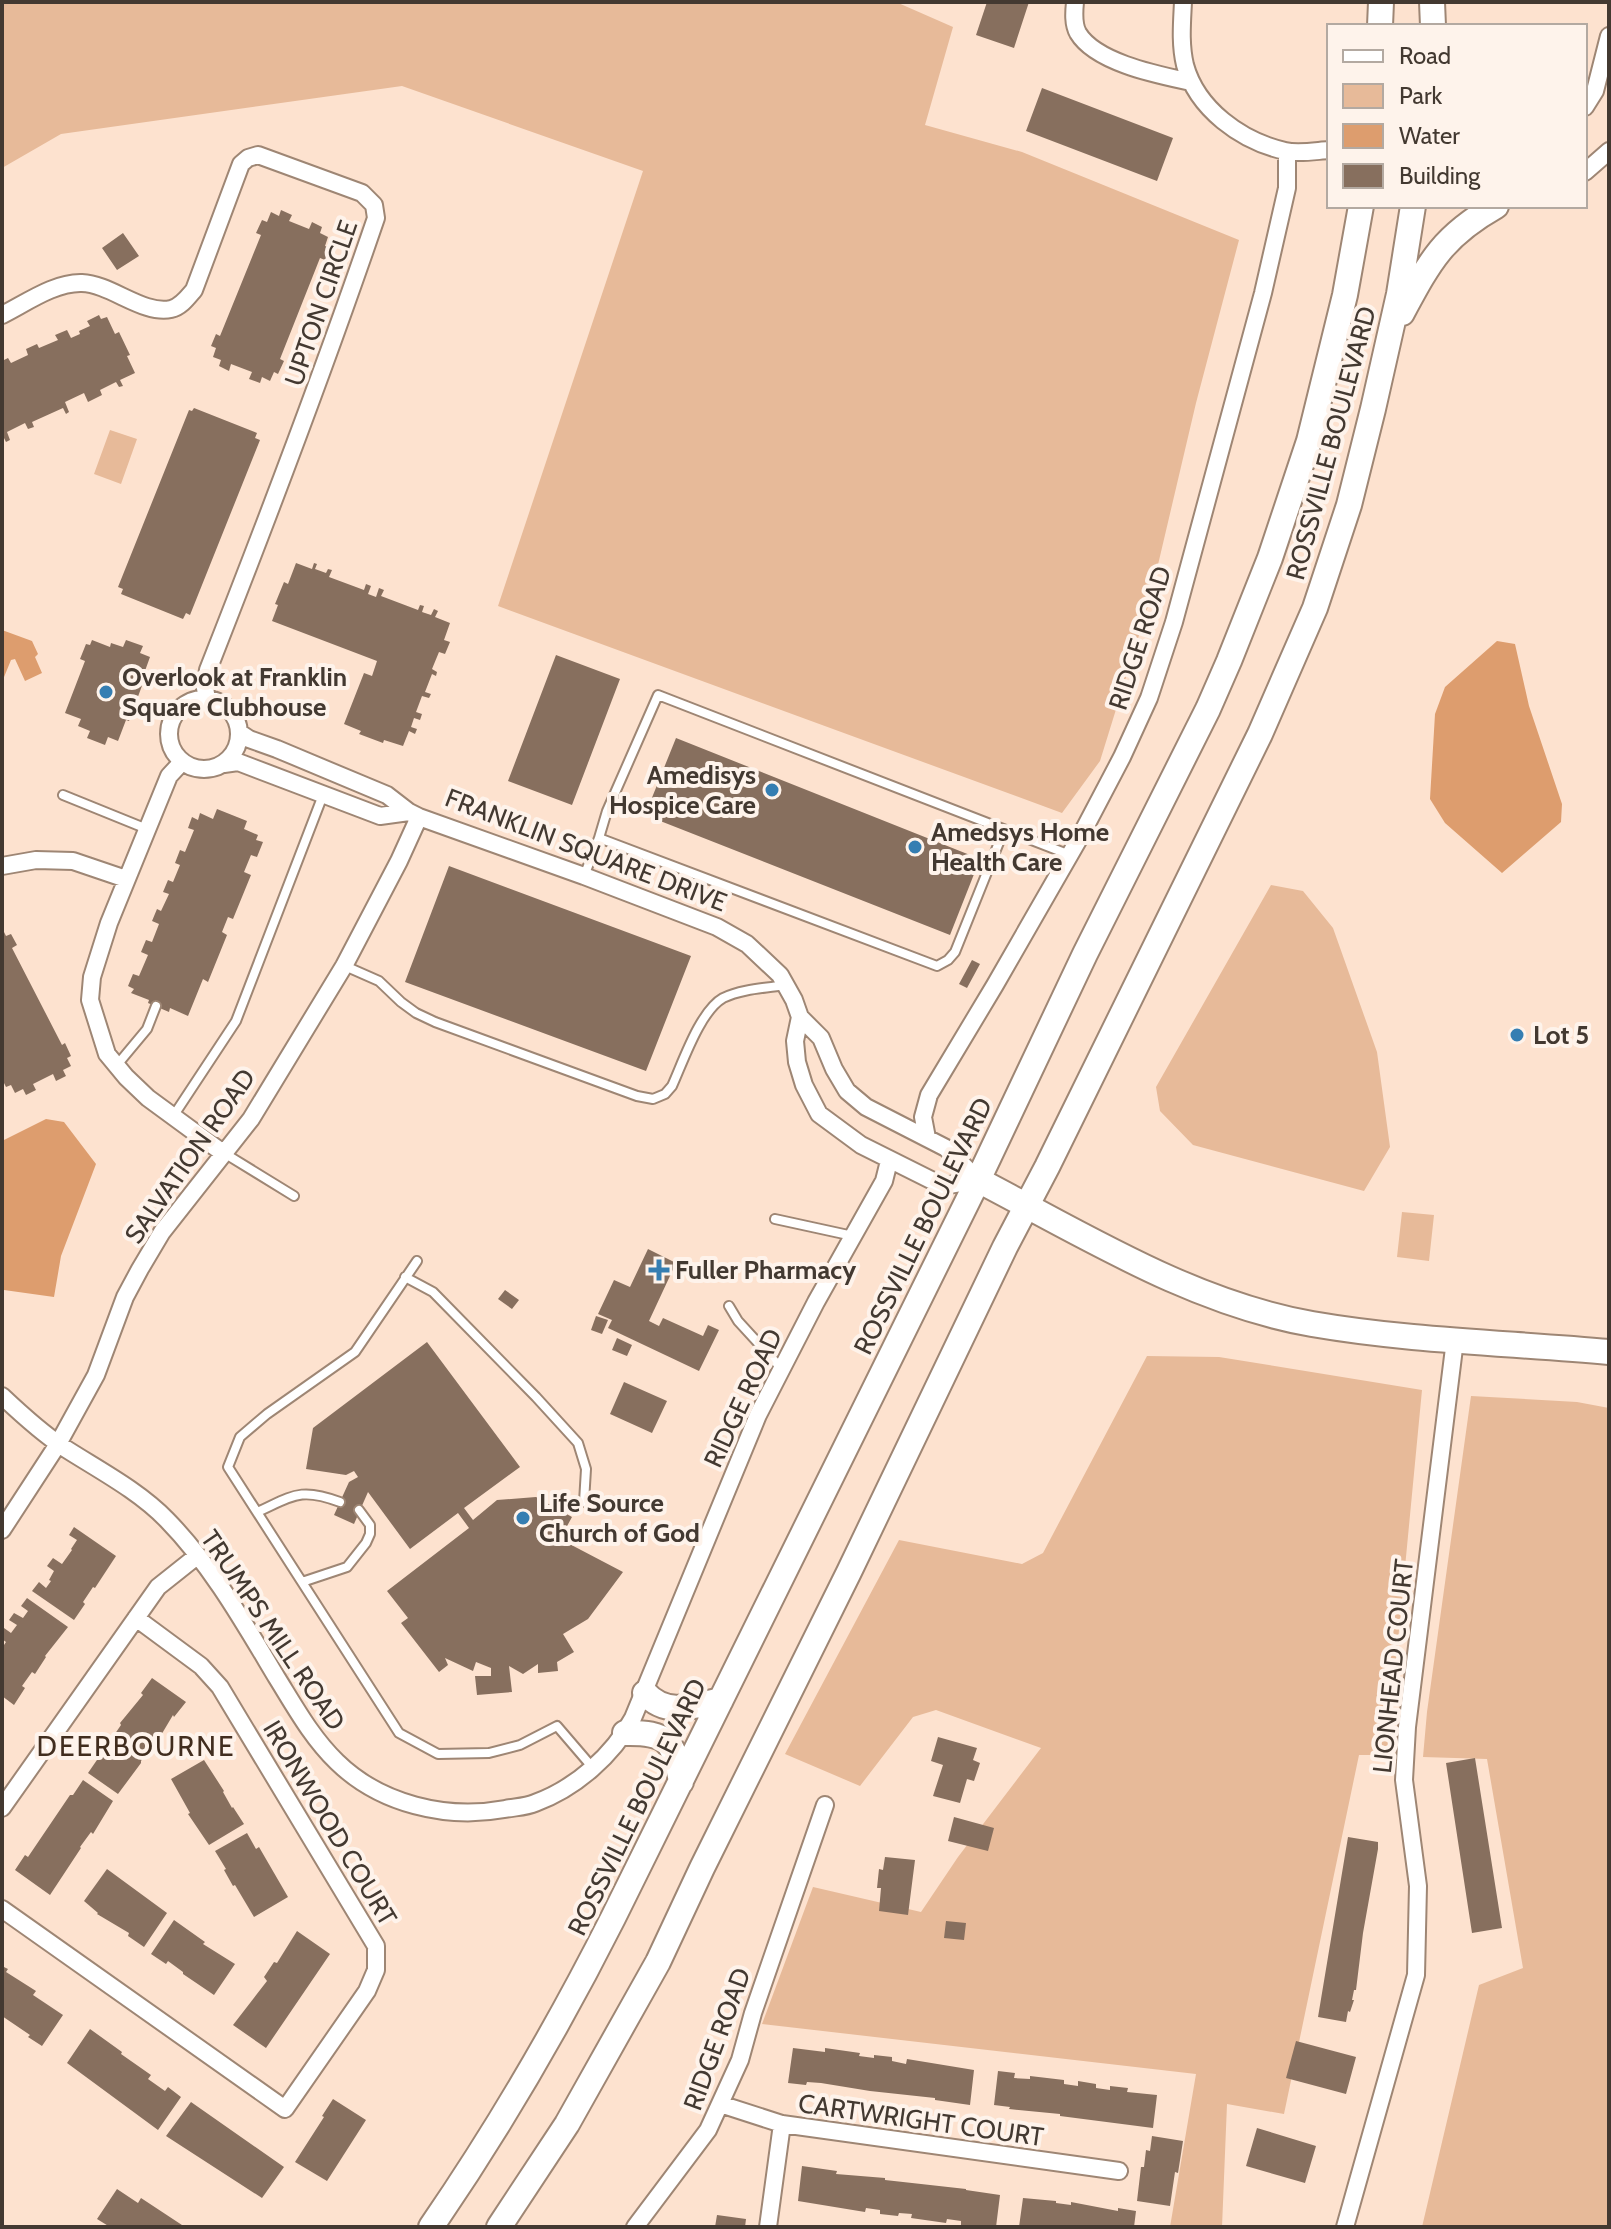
<svg xmlns="http://www.w3.org/2000/svg" width="1611" height="2229" font-family="Cabin,sans-serif">
<style>
.green{fill:#e7ba99}
.water{fill:#dd9d6e}
.building{fill:#876f5e}
.lines{fill:none;stroke-linecap:round;stroke-linejoin:round}
.lane-casing{stroke:#9e8674;stroke-width:12}
.street-casing{stroke:#9e8674;stroke-width:20}
.secondary-casing{stroke:#9e8674;stroke-width:28}
.lane{stroke:#fff;stroke-width:8}
.street{stroke:#fff;stroke-width:16}
.secondary{stroke:#fff;stroke-width:24}
.poi-dot{fill:#357eb2;stroke:#fef3eb;stroke-width:3}
.labels{text-anchor:middle;dominant-baseline:central;stroke-width:8;stroke-linejoin:round;paint-order:stroke}
.street-label{font-size:26px;fill:#433931;stroke:#fef3eb}
.poi-label{font-size:26px;font-weight:bold;fill:#433931;stroke:#fef3eb;text-anchor:start}
.neighbourhood-label{font-size:28px;letter-spacing:2px;fill:#412d1e;stroke:#fef3eb}
</style>
<rect width="100%" height="100%" fill="#fde2cf"/>
<!-- green -->
<path class="green" d="M2,2H896L953,27L925,125L1022,152L1239,240L1196,403L1149,603L1100,761L1062,813L498,606L643,171L402,86L61,134L2,168Z
M110,430L137,439L121,484L94,474Z
M1271,885L1303,891L1333,928L1377,1052L1390,1147L1364,1191L1193,1145L1160,1111L1156,1087Z
M1402,1212L1434,1215L1429,1261L1397,1257Z
M1147,1356L1219,1357L1422,1390L1387,1755H1359L1284,2114L1227,2104L1222,2227H1170L1196,2074L762,2024L813,1887L921,1912L958,1857L1041,1748L936,1710L913,1717L860,1786L785,1754L899,1540L1022,1564L1043,1553Z
M1471,1396L1577,1402L1609,1408V2227H1422L1479,1985L1523,1968L1487,1759L1423,1757L1427,1712Z"/>
<!-- water -->
<path class="water" d="M2,630L32,641L38,654L35,657L42,673L25,681L15,659L11,660L2,682Z
M1497,641L1515,644L1529,706L1562,804L1561,822L1502,873L1445,823L1430,799L1435,714L1445,687Z
M46,1119L64,1122L96,1164L61,1256L54,1297L4,1290L2,1288V1141Z"/>
<!-- building -->
<path class="building" d="M987,2H1029L1014,48L976,35Z
M1042,88L1173,138L1157,181L1026,131Z
M281,210L292,215L289,221L309,229L312,222L322,227L320,233L328,237L325,246L330,248L325,260L320,258L280,359L284,361L278,374L274,372L270,381L262,377L260,383L249,379L252,372L231,364L229,371L219,366L221,360L213,357L216,348L211,346L216,334L220,336L261,235L256,233L262,220L267,222L271,212L279,216Z
M123,233L139,256L117,270L102,248Z
M99,315L101,319L107,317L115,334L119,332L130,355L127,356L135,373L120,380L123,386L119,387L116,382L100,390L102,395L88,402L84,393L65,402L69,412L66,414L63,408L32,422L34,427L28,429L25,423L7,432L10,440L6,442L2,434V361L8,358L11,363L28,355L26,349L37,344L39,348L58,340L55,335L67,330L71,338L80,334L79,331L90,326L87,321Z
M194,408L257,433L255,438L260,440L190,615L186,613L183,619L121,594L123,589L118,587L189,410L192,411Z
M296,563L312,569L314,563L317,564L315,569L326,573L328,569L332,570L329,577L364,590L366,584L371,586L368,594L376,597L379,588L384,590L381,596L418,610L420,605L424,606L422,612L431,615L434,609L438,611L435,617L450,623L444,640L450,642L445,654L439,652L432,669L437,672L436,676L432,674L425,692L431,694L429,698L422,696L416,712L422,714L420,720L414,718L411,727L417,729L415,734L409,731L403,746L384,740L383,743L359,734L361,731L344,724L364,673L372,676L377,661L272,621L278,605L275,604L284,582L288,584Z
M92,640L110,647L111,643L123,647L126,640L143,646L140,653L150,657L141,682L143,683L129,721L126,720L118,741L108,737L105,745L87,738L90,731L78,726L81,719L65,713L85,661L80,659L86,644L90,645Z
M556,655L620,679L572,805L508,781Z
M676,738L980,859L950,935L645,815Z
M217,809L247,821L244,829L258,835L256,840L263,842L257,857L251,855L244,872L251,875L233,919L228,917L222,932L227,935L208,982L203,979L188,1016L170,1008L169,1012L148,1003L149,1000L131,993L134,989L128,986L133,974L139,976L148,955L141,952L146,940L152,942L159,924L152,921L157,909L161,911L169,894L163,892L168,880L173,882L180,865L175,863L180,850L185,852L194,830L188,828L192,817L198,820L200,813L213,819Z
M449,866L691,956L646,1071L405,982Z
M2,928L6,936L11,934L17,945L12,948L62,1045L65,1043L71,1056L67,1058L71,1066L63,1070L66,1076L56,1081L53,1074L33,1084L36,1090L26,1095L23,1089L15,1093L11,1085L6,1087L2,1079L4,1074L2,1069Z
M972,960L980,964L967,988L959,984Z
M648,1249L676,1263L649,1321L659,1326L663,1318L703,1336L708,1325L719,1330L699,1371L608,1328L612,1320L598,1314L614,1280L630,1287Z
M505,1290L519,1300L512,1309L498,1299Z
M596,1316L608,1320L602,1334L591,1330Z
M617,1338L632,1345L627,1356L612,1350Z
M427,1342L520,1467L464,1508L473,1520L497,1500L536,1497L572,1517L560,1539L623,1572L588,1619L563,1634L574,1652L557,1662L558,1671L538,1673V1664L523,1674L509,1666L512,1692L477,1695L475,1676H491V1668L476,1662L473,1671L445,1658L448,1665L439,1672L401,1623L408,1618L387,1591L469,1528L458,1513L410,1549L368,1492L354,1524L334,1515L349,1482L358,1477L354,1471L346,1475L306,1469L313,1428Z
M624,1382L667,1401L652,1433L610,1414Z
M74,1527L116,1556L95,1588L93,1587L83,1602L85,1604L74,1620L32,1591L39,1582L46,1588L51,1581L49,1580L54,1571L47,1566L53,1558L62,1564L72,1550L71,1549L77,1540L69,1535Z
M27,1598L68,1627L45,1656L46,1657L35,1674L32,1672L22,1686L25,1688L14,1705L2,1696V1648L6,1642L2,1639V1631L4,1628L11,1633L17,1625L9,1620L14,1613L23,1618L28,1611L21,1606Z
M152,1678L186,1702L174,1717L173,1715L154,1747L151,1746L141,1761V1763L118,1794L88,1773L121,1725L120,1723L143,1695L141,1693Z
M938,1737L977,1748L973,1760L980,1763L974,1781L967,1779L960,1803L933,1796L943,1765L931,1761Z
M1475,1758L1502,1928L1472,1933L1446,1763Z
M204,1760L224,1791L223,1792L232,1808L233,1807L244,1824L209,1845L188,1814L190,1813L171,1779Z
M83,1780L113,1801L93,1834L91,1832L80,1847L81,1848L50,1895L15,1870L25,1855L28,1857L70,1795H73Z
M954,1817L994,1828L988,1851L948,1841Z
M247,1833L256,1849L259,1847L288,1897L254,1917L235,1885L233,1886L224,1870L226,1869L215,1851Z
M1348,1837L1378,1842V1849L1363,1933L1356,1990H1354L1352,2000H1354L1350,2012L1348,2011L1346,2022L1318,2017Z
M885,1857L915,1860L908,1915L879,1911L881,1888H877L879,1869L883,1870Z
M107,1869L167,1913L144,1947L128,1936L129,1933L97,1914L98,1913L84,1901Z
M174,1920L205,1942L203,1944L235,1964L214,1995L183,1974V1972L168,1961L166,1964L151,1954Z
M946,1921L966,1923L964,1940L944,1938Z
M297,1931L330,1954L266,2048L233,2025L267,1981L264,1977L274,1962L277,1963Z
M2,1966L8,1969L6,1972L36,1991L33,1995L63,2015L42,2046L28,2037L30,2035L2,2016Z
M90,2029L122,2052L121,2054L151,2075L148,2079L165,2091L168,2087L181,2097L158,2130L67,2063Z
M1296,2041L1356,2057L1346,2094L1286,2078Z
M793,2048L825,2052V2048L860,2053L859,2056L874,2058V2055L892,2057V2061L906,2064L907,2059L974,2070L970,2105L935,2100V2098L870,2091L821,2083L807,2082L806,2085L788,2083Z
M998,2071L1015,2073L1014,2078L1030,2079V2076L1064,2080V2084L1078,2086V2081L1096,2084V2088L1110,2090V2086L1128,2088L1127,2092L1157,2095L1153,2128L1060,2116V2114L1009,2109L1010,2107L994,2105Z
M333,2099L366,2120L327,2181L295,2162L324,2117L322,2116Z
M191,2102L284,2167L262,2198L166,2136Z
M1257,2128L1316,2146L1305,2183L1246,2166Z
M1152,2136L1183,2141L1178,2173L1175,2172L1170,2206L1137,2201L1141,2167H1144L1146,2150L1150,2151Z
M802,2166L837,2171L836,2174L885,2178V2180L966,2189V2190L1000,2195L996,2227L961,2225V2221L947,2219L946,2223L911,2218L912,2214L899,2213L898,2216L880,2214V2210L866,2208L865,2212L798,2201Z
M117,2189L138,2203L141,2198L185,2227H110L97,2219Z
M1023,2198L1056,2201V2203L1071,2205V2202L1118,2211V2208L1136,2211L1134,2227H1019Z
M717,2215L746,2219L745,2227H715Z"/>
<g class="lines">
<!-- lane casing -->
<g class="lane-casing">
<path id="lane" d="M63,795L147,829
M1004,830L955,952L948,960L937,966L599,838L607,811L658,695L1070,855
M584,876L599,838
M345,966L379,981L401,1002L416,1013L435,1022L637,1096L653,1099L665,1094L672,1086C683,1062 700,1011 723,998C741,989 766,988 786,985
M117,1065L147,1029L156,1006
M174,1115L236,1021L323,795
M224,1153L294,1196
M775,1219L853,1236
M417,1261L355,1352L267,1414L240,1437L228,1467L399,1733L438,1754L489,1753L520,1745L557,1726L593,1768
M405,1277L433,1292L536,1397L578,1443L586,1469L584,1502
M729,1306L738,1321L781,1368
M257,1512C293,1496 300,1487 340,1502
M302,1582L347,1567L366,1543L370,1534V1525L359,1510"/>
</g>
<!-- street casing -->
<g class="street-casing">
<path id="street" d="M1075,2C1074,12 1073,24 1078,33C1096,63 1159,75 1191,82
M1183,2C1182,23 1180,44 1185,65C1197,109 1241,141 1285,151C1298,154 1315,151 1329,150
M1585,107L1595,91L1609,36
M1585,172L1609,151
M2,315C26,303 55,282 82,283C111,284 143,315 171,309C181,307 188,297 194,290L241,164L248,158L258,155L362,193L374,205L376,218C324,370 267,520 208,670L205,688L207,699
M169 734a35 35 0 1 1 70 0a35 35 0 1 1-70 0Z
M240,733L249,739L277,749L387,795L409,812L419,817L584,876L717,927L747,944L780,975L794,1000L800,1017L821,1038L834,1069L847,1091L866,1107L946,1148L978,1180
M182,762L169,776L109,923L92,977L90,1000L107,1054L126,1077L148,1098L223,1153
M224,764L238,762L380,816L409,812
M2,866L36,860L73,861L126,879
M800,1017L795,1041L797,1062L804,1085L819,1114L861,1145L943,1186L978,1180
M927,1138L923,1117L929,1095L995,985L1080,837L1122,757L1149,698L1174,622L1263,293L1287,188V152
M2,1396C20,1413 42,1433 63,1447C97,1469 138,1490 167,1520C212,1566 244,1623 277,1678C295,1707 312,1738 337,1762C380,1804 446,1820 505,1809C515,1807 526,1807 535,1803C576,1788 613,1755 633,1718L758,1415L816,1302L884,1181L889,1161
M2,1530L58,1444L96,1375L125,1297L140,1269L162,1232L251,1119L344,966L399,861L419,817
M2,1808L158,1587L197,1556
M2,1909L285,2109L367,1991L376,1970V1946L220,1687L201,1666L136,1618
M720,2104L782,2124L1119,2171
M635,2227L708,2130L740,2060L753,2013L825,1805
M768,2227L782,2124
M1345,2227L1416,1975L1418,1886L1404,1780L1407,1727L1455,1340"/>
</g>
<!-- secondary casing -->
<g class="secondary-casing">
<path id="secondary" d="M1432,2L1433,26
M1380,26L1381,2
M1402,313C1430,261 1443,236 1496,206
M978,1180C1084,1235 1192,1303 1312,1324C1410,1341 1510,1343 1609,1352
M645,1693C666,1717 694,1706 721,1700
M625,1733C668,1732 674,1741 681,1782
M431,2227C499,2128 559,2025 613,1918L978,1180L1085,954L1208,709L1229,661L1270,558L1309,441L1345,295L1361,206
M499,2227L567,2124L658,1962L702,1868L849,1572L1005,1247L1047,1167L1260,734L1315,608L1349,505L1373,409L1399,294L1413,206"/>
</g>
<!-- lane -->
<use href="#lane" class="lane"/>
<!-- street -->
<use href="#street" class="street"/>
<!-- secondary -->
<use href="#secondary" class="secondary"/>
</g>
<!-- markers -->
<g class="poi-dot">
<circle cx="106" cy="692" r="8"/>
<circle cx="772" cy="790" r="8"/>
<circle cx="915" cy="847" r="8"/>
<circle cx="1517" cy="1035" r="8"/>
<path d="M655 1258h8v8h8v8h-8v8h-8v-8h-8v-8h8z"/>
<circle cx="523" cy="1518" r="8"/>
</g>
<g class="labels">
<!-- street labels -->
<g class="street-label">
<text transform="translate(321 303) rotate(-71)">UPTON CIRCLE</text>
<text transform="translate(1331 443) rotate(-75)">ROSSVILLE BOULEVARD</text>
<text transform="translate(1140 638) rotate(-72)">RIDGE ROAD</text>
<text transform="translate(586 850) rotate(21)">FRANKLIN SQUARE DRIVE</text>
<text transform="translate(190 1156) rotate(-55)">SALVATION ROAD</text>
<text transform="translate(923 1226) rotate(-64)">ROSSVILLE BOULEVARD</text>
<text transform="translate(743 1398) rotate(-65)">RIDGE ROAD</text>
<text transform="translate(273 1630) rotate(56)">TRUMPS MILL ROAD</text>
<text transform="translate(1393 1666) rotate(-84)">LIONHEAD COURT</text>
<text transform="translate(637 1807) rotate(-64)">ROSSVILLE BOULEVARD</text>
<text transform="translate(330 1823) rotate(59)">IRONWOOD COURT</text>
<text transform="translate(717 2039) rotate(-70)">RIDGE ROAD</text>
<text transform="translate(921 2120) rotate(8)">CARTWRIGHT COURT</text>
</g>
<!-- poi labels -->
<g class="poi-label">
<text x="122" y="677">Overlook at Franklin<tspan x="122" dy="30">Square Clubhouse</tspan></text>
<text x="756" y="775" text-anchor="end">Amedisys<tspan x="756" dy="30">Hospice Care</tspan></text>
<text x="931" y="832">Amedsys Home<tspan x="931" dy="30">Health Care</tspan></text>
<text x="1533" y="1035">Lot 5</text>
<text x="675" y="1270">Fuller Pharmacy</text>
<text x="539" y="1503">Life Source<tspan x="539" dy="30">Church of God</tspan></text>
</g>
<!-- neighbourhood labels -->
<g class="neighbourhood-label">
<text x="136" y="1746">DEERBOURNE</text>
</g>
</g>
<!-- border -->
<rect width="1611" height="2229" fill="none" stroke="#433931" stroke-width="8"/>
<!-- legend -->
<rect x="1327" y="24" width="260" height="184" fill="#fef3eb" stroke="#b3a9a1" stroke-width="2"/>
<rect x="1343" y="50" width="40" height="12" fill="#ffffff" stroke="#b3a9a1" stroke-width="2"/>
<text x="1399" y="64" font-size="24" fill="#433931">Road</text>
<rect x="1343" y="84" width="40" height="24" fill="#e7ba99" stroke="#b3a9a1" stroke-width="2"/>
<text x="1399" y="104" font-size="24" fill="#433931">Park</text>
<rect x="1343" y="124" width="40" height="24" fill="#dd9d6e" stroke="#b3a9a1" stroke-width="2"/>
<text x="1399" y="144" font-size="24" fill="#433931">Water</text>
<rect x="1343" y="164" width="40" height="24" fill="#876f5e" stroke="#b3a9a1" stroke-width="2"/>
<text x="1399" y="184" font-size="24" fill="#433931">Building</text>
</svg>
